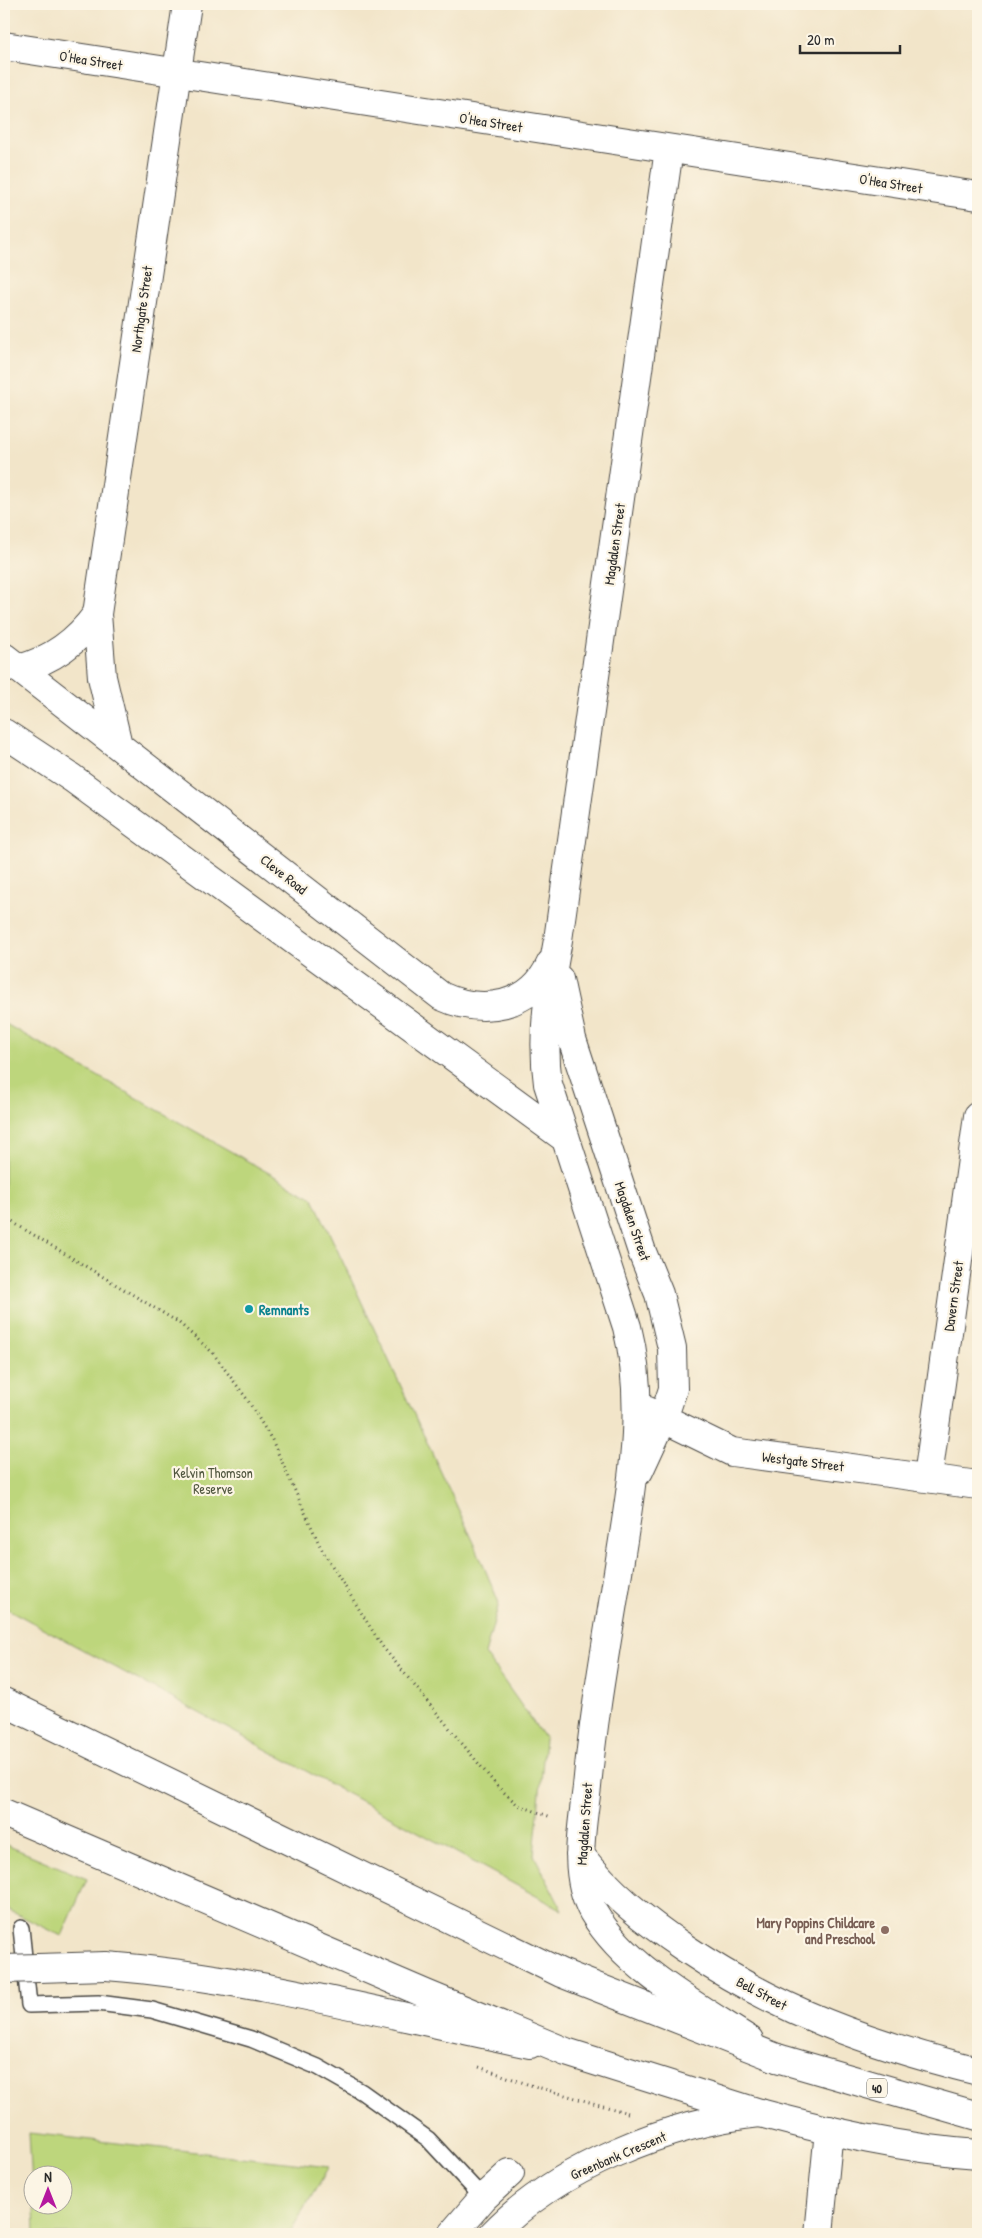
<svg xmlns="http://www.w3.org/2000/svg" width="982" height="2238" font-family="'Patrick Hand',sans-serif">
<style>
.green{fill:#bdd67b;stroke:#748053}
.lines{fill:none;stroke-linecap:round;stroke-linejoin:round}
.service-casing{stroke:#494743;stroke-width:18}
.minor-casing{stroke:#494743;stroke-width:30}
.primary-casing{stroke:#494743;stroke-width:30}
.trunk-casing{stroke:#494743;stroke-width:30}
.motorway-casing{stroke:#494743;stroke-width:30}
.path{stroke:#494743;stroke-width:3;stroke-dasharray:1 4;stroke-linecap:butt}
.service{stroke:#fff;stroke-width:15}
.minor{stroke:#fff;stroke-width:28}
.primary{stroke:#fff;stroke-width:28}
.trunk{stroke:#fff;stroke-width:28}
.motorway{stroke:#fff;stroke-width:28}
.primary-bridge-casing{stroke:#494743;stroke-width:30;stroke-linecap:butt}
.primary-bridge{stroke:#fff;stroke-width:28}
.culture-dot{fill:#0f9aa8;stroke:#fcf5e5;stroke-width:2}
.education-dot{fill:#8d6e63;stroke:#fcf5e5;stroke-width:2}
.labels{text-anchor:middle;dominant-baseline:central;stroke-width:4.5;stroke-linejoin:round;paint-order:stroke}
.shield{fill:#fcf5e5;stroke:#6a6863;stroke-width:1}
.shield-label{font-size:12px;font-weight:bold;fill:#2b2b2b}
.street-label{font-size:14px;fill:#2b2b2b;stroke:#fcf5e5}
.culture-label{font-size:14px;font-weight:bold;fill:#0d838f;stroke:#fcf5e5;text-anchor:start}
.park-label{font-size:14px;fill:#50563f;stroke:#fcf5e5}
.education-label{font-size:14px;font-weight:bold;fill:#785e54;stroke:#fcf5e5;text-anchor:end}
</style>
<rect width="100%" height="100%" fill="#fcf5e5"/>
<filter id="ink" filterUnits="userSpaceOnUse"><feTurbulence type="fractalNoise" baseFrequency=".02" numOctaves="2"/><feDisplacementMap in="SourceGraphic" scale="10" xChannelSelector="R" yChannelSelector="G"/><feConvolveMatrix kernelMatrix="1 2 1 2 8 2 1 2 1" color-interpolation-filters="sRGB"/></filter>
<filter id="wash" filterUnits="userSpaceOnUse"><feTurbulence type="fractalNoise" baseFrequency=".0096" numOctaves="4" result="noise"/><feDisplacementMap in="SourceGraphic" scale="20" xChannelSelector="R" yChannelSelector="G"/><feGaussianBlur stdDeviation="1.12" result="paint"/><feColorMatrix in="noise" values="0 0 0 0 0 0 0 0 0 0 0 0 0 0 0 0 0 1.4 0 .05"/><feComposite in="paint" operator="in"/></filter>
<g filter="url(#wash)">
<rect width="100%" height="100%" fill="#f2e5c9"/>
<!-- green -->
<path class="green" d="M4,1023L313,1198L475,1545L499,1603L485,1654L545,1739L534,1855L562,1910L4,1607Z
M4,1844L87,1879L62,1936L4,1908Z
M29,2133L329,2167L289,2234H35L34,2206H62V2176H32V2187Z"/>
</g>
<g filter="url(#ink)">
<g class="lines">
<!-- service casing -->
<g class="service-casing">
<path id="service" d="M21,1928L29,2005L98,2003L152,2010L251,2039L318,2067L362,2092L428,2139L483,2198"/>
</g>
<!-- minor casing -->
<g class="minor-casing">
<path id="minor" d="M4,46L978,196
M669,149L558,940C549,989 541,1034 548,1084L627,1327C646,1402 633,1479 621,1553C609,1631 594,1709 587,1787C582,1829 572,1873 593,1912C625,1967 696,2006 749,2040
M4,657L441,996C482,1015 531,1008 551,963
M19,669C52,660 77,642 97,614
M4,733L72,778L566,1139
M118,745L102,677L97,614L187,4
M559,979L572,1039L642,1252L659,1294L672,1348L673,1389L663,1419L639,1471
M648,1411L732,1452L978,1485
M928,1477L978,1116
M580,1855C610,1893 645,1921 685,1948C778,2011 870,2044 978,2071
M452,2234L483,2198L510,2173
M493,2234C556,2168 670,2122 760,2113
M819,2234L829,2130"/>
</g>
<!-- primary casing -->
<g class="primary-casing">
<path id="primary" d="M106,1966C249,1977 389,2015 530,2044"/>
</g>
<!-- trunk casing -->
<g class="trunk-casing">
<path id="trunk" d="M777,2058L978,2116
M760,2113C831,2132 905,2149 978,2154"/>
</g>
<!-- motorway casing -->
<g class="motorway-casing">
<path id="motorway" d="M4,1702L561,1973L777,2058
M4,1813L426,1994L566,2052L760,2113"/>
</g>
<!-- path -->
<path class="path" d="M4,1217L178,1322L212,1352L247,1399L272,1440L321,1548L382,1646L497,1786L518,1805L551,1817
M479,2067L530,2085L628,2113"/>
<!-- service -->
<use href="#service" class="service"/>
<!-- minor -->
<use href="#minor" class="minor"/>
<!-- primary -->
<use href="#primary" class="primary"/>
<!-- trunk -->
<use href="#trunk" class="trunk"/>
<!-- motorway -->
<use href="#motorway" class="motorway"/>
<!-- primary-bridge casing -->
<g class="primary-bridge-casing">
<path id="primary-bridge" d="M4,1969L106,1966"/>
</g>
<!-- primary-bridge -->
<use href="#primary-bridge" class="primary-bridge"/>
</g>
</g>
<!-- markers -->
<circle class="culture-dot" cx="249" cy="1309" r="5"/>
<circle class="education-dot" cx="885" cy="1930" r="5"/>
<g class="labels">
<!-- shield labels -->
<rect class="shield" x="867" y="2078.5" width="20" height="19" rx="4"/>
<g class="shield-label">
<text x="877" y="2088">40</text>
</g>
<!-- street labels -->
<g class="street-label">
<text transform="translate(91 60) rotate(9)">O'Hea Street</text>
<text transform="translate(491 122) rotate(9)">O'Hea Street</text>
<text transform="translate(891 183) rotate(9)">O'Hea Street</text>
<text transform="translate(141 309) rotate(-82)">Northgate Street</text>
<text transform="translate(614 544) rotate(-82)">Magdalen Street</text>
<text transform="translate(284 874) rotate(38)">Cleve Road</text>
<text transform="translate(633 1221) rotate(71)">Magdalen Street</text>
<text transform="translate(953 1296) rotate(-82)">Davern Street</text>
<text transform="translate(803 1461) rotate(7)">Westgate Street</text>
<text transform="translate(584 1824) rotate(-86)">Magdalen Street</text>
<text transform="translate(762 1993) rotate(28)">Bell Street</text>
<text transform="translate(618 2155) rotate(-23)">Greenbank Crescent</text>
</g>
<!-- culture labels -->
<g class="culture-label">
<text x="259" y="1309">Remnants</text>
</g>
<!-- park labels -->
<g class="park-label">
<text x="213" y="1472">Kelvin Thomson<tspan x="213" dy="16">Reserve</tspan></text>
</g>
<!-- education labels -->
<g class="education-label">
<text x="875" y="1922">Mary Poppins Childcare<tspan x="875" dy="16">and Preschool</tspan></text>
</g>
</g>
<!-- margin -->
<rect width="982" height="2238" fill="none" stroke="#fcf5e5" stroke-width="20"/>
<!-- north arrow -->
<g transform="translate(48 2190)"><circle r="24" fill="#fcf5e5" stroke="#a8a49b"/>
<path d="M0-4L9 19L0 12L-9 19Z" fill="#b5179e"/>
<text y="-8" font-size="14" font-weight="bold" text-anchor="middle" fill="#2b2b2b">N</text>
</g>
<!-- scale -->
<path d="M800 45v8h100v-8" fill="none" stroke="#2b2b2b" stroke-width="2.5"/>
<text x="807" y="45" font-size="15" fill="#2b2b2b" stroke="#fcf5e5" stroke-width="4" paint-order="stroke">20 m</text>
</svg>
